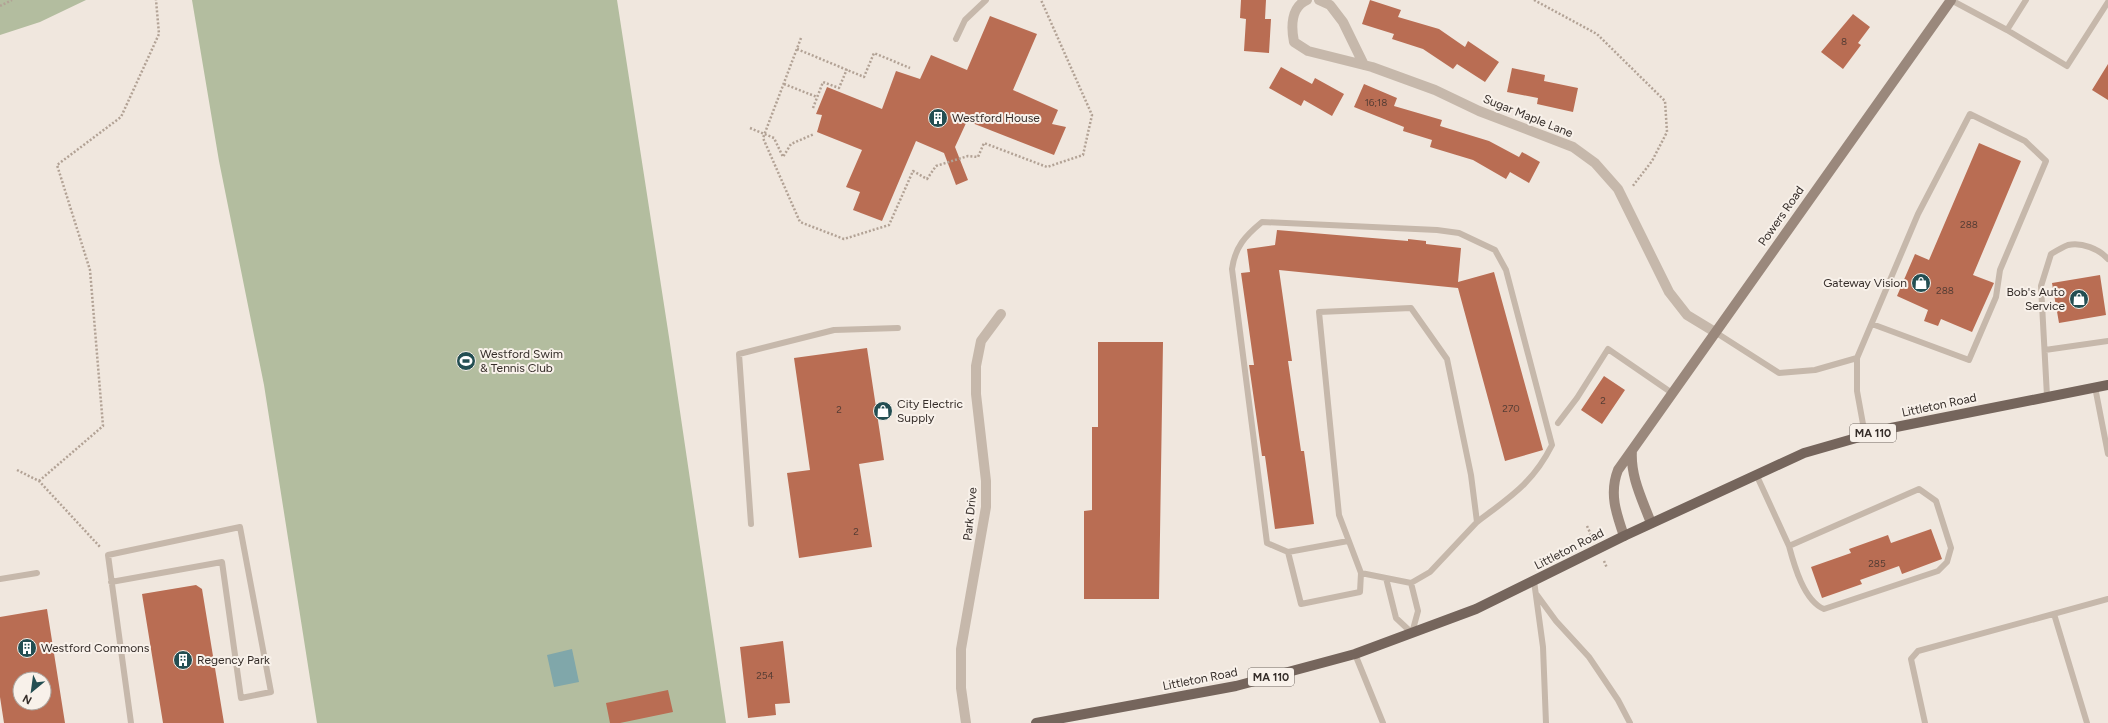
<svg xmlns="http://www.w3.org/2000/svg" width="2108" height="723" font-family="Figtree,sans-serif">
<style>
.green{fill:#b3bd9f}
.water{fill:#80a7aa}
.building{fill:#b96d53;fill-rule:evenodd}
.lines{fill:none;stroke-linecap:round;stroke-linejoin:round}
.path{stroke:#b2a295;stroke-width:2.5;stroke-dasharray:2 2;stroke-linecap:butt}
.lane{stroke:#c6b8ab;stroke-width:6}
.street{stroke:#c6b8ab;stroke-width:10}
.secondary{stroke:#9a887c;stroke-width:10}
.primary{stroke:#75655c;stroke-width:10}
.labels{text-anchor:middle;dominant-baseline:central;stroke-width:4;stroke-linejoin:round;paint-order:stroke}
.number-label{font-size:10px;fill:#563d34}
.shield{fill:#f8f1ea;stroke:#706863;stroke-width:1}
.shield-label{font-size:11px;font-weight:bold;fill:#352d29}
.street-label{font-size:12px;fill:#352d29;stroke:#f8f1ea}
.poi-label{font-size:12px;fill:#352d29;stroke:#f8f1ea;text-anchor:start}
</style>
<rect width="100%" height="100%" fill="#f0e7de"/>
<!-- green -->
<path class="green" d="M0,0H86L40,22L0,35Z
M192,0H617L669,337L726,723H317L264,385L219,161Z"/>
<!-- water -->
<path class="water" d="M572,649L579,682L554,687L547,655Z"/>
<!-- building -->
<path class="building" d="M1241,0H1266L1265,19H1271L1269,53L1244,51L1246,19L1240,18Z
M1370,0L1401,10L1398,17L1439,29L1465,47L1468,41L1499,62L1485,82L1457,64L1453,69L1423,49L1392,39L1394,34L1362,24Z
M1853,14L1870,27L1858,43L1861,45L1843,69L1821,52Z
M990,16L1037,34L1013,90L1058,110L1052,124L1066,127L1054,155L967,121L955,147L968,180L956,185L944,153L916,141L882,221L853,210L860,192L846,187L862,150L817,132L822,115L816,114L827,87L882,109L896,71L920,79L931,55L967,70Z
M2108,64V100L2092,90Z
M1281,67L1312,84L1315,78L1344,94L1332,116L1304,100L1301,106L1269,88Z
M1512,68L1545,75L1544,81L1578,88L1573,112L1537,104L1538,98L1507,92Z
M1364,84L1397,98L1394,106L1442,120L1440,126L1489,141L1519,157L1522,152L1540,162L1529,183L1510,172L1506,179L1473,160L1430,147L1432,140L1403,131L1404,127L1354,107Z
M1979,143L2021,161L1973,275L1994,283L1972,332L1941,319L1938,326L1924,321L1928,310L1897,296L1915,254L1929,260Z
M1277,230L1408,241V239L1426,241V244L1461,248L1458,282L1494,272L1543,450L1505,461L1458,288L1279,270L1292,361H1288L1301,451H1304L1314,524L1275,529L1265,456H1262L1249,365H1254L1241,273L1250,272L1247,249L1275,245Z
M2100,275L2106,315L2059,323L2052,283Z
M1098,342H1163L1159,599H1084V511L1092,510V427H1098Z
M867,348L884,460L859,464L872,547L799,558L787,473L810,470L794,358Z
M1604,376L1625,390L1602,424L1581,410Z
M1931,529L1942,559L1902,574L1899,566L1860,580L1862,584L1822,598L1811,567L1851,553L1849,549L1888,535L1891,543Z
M196,585L202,589L224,723H163L142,594Z
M47,609L65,723H4L0,697V617ZM20,679H44V703H20Z
M783,641L790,703L775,704L776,715L748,718L740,647Z
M668,690L673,712L620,723H610L606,703Z"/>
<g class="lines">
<!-- path -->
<path class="path" d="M1534,0L1597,34L1665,101L1667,132L1652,161L1632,187
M0,6L12,0
M801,38L763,138L800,222L844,239L889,225L913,171L927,179L936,166L968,156L978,157L984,143L1047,167L1083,155L1092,115L1041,0
M797,49L864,77L874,53L910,68
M784,84L817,97
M813,108L823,82L839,88L847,69
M750,128L774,138L783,157L791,144L814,134
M17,470L39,481L101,548
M39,481L103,426L90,270L57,165L121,117L159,34L156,0
M1587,526L1592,537
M1604,561L1607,568"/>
<!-- lane -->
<path class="lane" d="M1951,0L2007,30L2067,66L2108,2
M2007,30L2026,0
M956,39L965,20L986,0
M1411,308L1447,359L1471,475L1477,522L1430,572L1411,583L1361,573L1339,515L1319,312Z
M1715,332L1779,373L1815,370L1857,358
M2045,350L2108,341
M2095,387L2108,454
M2047,396L2041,286L2051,254C2056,251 2063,247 2068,245C2082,242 2099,249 2108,259
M1558,423L1577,398L1608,349L1672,393
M1865,435L1857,391V358L1918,214L1970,114L2025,141L2046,161L2000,270L1996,297L1969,360L1872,324
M1756,474L1789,546L1919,489L1936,501L1951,548L1947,562L1938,571L1824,609C1804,601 1794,565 1789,546
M751,524L739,354L834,330L898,328
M1348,541L1288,552L1301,604L1360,592L1361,573
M1288,552L1267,543L1232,269C1235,247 1245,236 1262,222L1437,230L1459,233L1495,250L1506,270L1552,445C1533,483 1510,497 1477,522
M1386,578L1396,618L1412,633L1418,611L1411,583
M0,579L37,573
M1534,581L1543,647L1546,723
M111,582L222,562L241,698L271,692L240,527L108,555L131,723
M1537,595L1556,621L1589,657L1618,700L1630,723
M2054,614L2087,723
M1355,654L1383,723
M1925,723L1911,659L1918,651L2108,599"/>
<!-- street -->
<path class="street" d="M1307,0C1291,7 1291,27 1294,42L1308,51L1372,67L1435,90L1479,111L1573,147L1595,163L1618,189L1669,292L1687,315L1715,332
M1319,0L1330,5L1343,22L1364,65
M966,723L961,688V649L986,507V481L976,394V366L981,341L1001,314"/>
<!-- secondary -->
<path class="secondary" d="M1632,450C1630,476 1642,499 1651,523
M1624,536C1616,513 1609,493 1618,470L1951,0"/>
<!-- primary -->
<path class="primary" d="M1036,723L1236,686L1355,654L1476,609L1624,536L1804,453L1891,428L2108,385"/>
</g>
<!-- icons -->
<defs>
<g id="building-disc" transform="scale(1)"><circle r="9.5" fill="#234e52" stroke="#f8f1ea"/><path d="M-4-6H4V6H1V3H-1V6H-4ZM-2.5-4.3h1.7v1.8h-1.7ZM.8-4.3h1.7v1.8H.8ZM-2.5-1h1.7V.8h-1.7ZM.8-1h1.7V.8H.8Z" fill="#fff"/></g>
<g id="shop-disc" transform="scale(1)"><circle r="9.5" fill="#234e52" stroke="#f8f1ea"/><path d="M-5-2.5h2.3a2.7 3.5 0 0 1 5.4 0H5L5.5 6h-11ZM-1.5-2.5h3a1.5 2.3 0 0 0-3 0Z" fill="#fff"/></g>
<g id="stadium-disc" transform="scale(1)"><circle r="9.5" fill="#234e52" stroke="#f8f1ea"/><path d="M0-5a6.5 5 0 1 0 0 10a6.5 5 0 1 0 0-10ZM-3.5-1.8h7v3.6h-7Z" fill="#fff"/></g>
</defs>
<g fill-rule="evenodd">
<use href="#building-disc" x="938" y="118"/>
<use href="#shop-disc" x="1921" y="283"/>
<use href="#shop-disc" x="2079" y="299"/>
<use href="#stadium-disc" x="466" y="361"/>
<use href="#shop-disc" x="883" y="411"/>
<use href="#building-disc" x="27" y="648"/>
<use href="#building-disc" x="183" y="660"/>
</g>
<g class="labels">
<!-- number labels -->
<g class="number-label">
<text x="1844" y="41">8</text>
<text x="1376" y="102">16;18</text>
<text x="1969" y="224">288</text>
<text x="1945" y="290">288</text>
<text x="1603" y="400">2</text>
<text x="1511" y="408">270</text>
<text x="839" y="409">2</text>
<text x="856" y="531">2</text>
<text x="1877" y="563">285</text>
<text x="765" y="675">254</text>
</g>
<!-- shield labels -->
<g class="shield">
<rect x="1850" y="424" width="46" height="18" rx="3"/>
<rect x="1248" y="668" width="46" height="18" rx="3"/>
</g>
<g class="shield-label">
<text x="1873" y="433">MA 110</text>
<text x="1271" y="677">MA 110</text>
</g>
<!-- street labels -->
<g class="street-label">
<text transform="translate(1528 116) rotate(22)">Sugar Maple Lane</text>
<text transform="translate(1781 216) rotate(-55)">Powers Road</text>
<text transform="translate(1939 405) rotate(-12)">Littleton Road</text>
<text transform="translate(970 514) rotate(-84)">Park Drive</text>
<text transform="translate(1569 549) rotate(-27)">Littleton Road</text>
<text transform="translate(1200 679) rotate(-11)">Littleton Road</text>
</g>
<!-- poi labels -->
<g class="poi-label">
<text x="952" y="118">Westford House</text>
<text x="1907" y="283" text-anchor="end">Gateway Vision</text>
<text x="2065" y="292" text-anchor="end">Bob's Auto<tspan x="2065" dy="14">Service</tspan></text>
<text x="480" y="354">Westford Swim<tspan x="480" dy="14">&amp; Tennis Club</tspan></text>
<text x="897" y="404">City Electric<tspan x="897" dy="14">Supply</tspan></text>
<text x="41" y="648">Westford Commons</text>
<text x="197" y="660">Regency Park</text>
</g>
</g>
<!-- north arrow -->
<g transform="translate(32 691) rotate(209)"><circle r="19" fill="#f8f1ea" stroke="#aaa39d"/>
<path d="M0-3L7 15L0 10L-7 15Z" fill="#234e52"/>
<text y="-6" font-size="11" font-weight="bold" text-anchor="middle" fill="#352d29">N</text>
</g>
</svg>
